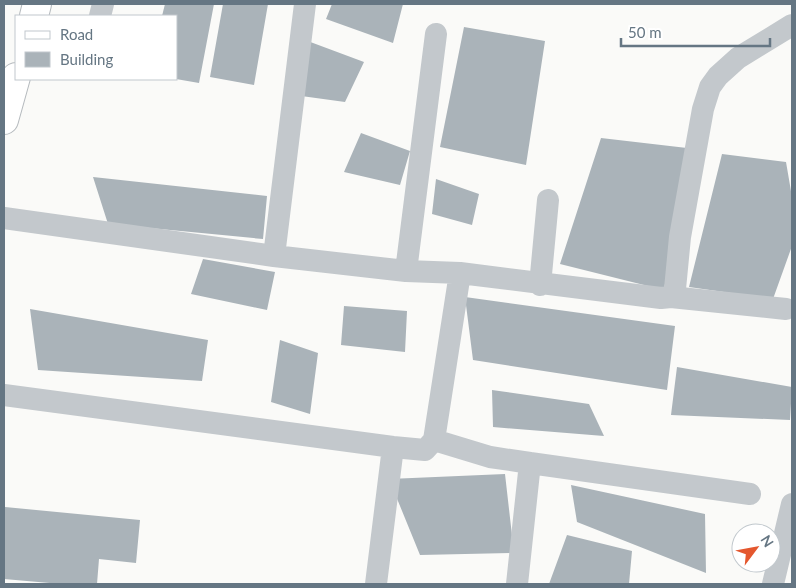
<svg xmlns="http://www.w3.org/2000/svg" width="796" height="588" font-family="Lato,sans-serif">
<style>
.building{fill:#aab3b9}
.lines{fill:none;stroke-linecap:round;stroke-linejoin:round}
.major-casing{stroke:#b5babe;stroke-width:30}
.minor{stroke:#c3c8cc;stroke-width:22}
.major{stroke:#fff;stroke-width:28}
</style>
<rect width="100%" height="100%" fill="#fafaf8"/>
<!-- building -->
<path class="building" d="M165,4H214L199,83L176,79V16H162Z
M223,4H268L254,85L210,77Z
M332,4H403L393,43L326,19Z
M464,27L545,41L526,165L440,147Z
M305,40L364,62L345,102L294,95Z
M361,133L410,151L400,185L344,172Z
M601,138L687,148L664,290L560,264Z
M722,154L786,162L792,197V246L773,299L689,287Z
M93,177L267,196L263,239L108,224Z
M436,179L479,194L472,225L432,214Z
M203,259L275,272L267,310L191,294Z
M465,297L675,326L667,390L473,360Z
M344,306L407,311L405,352L341,345Z
M30,309L208,340L202,381L38,370Z
M280,340L318,353L310,414L271,402Z
M677,367L792,387L790,420L671,415Z
M492,390L589,404L604,436L493,427Z
M505,474L514,553L420,555L389,479Z
M571,485L705,514L706,573L577,522Z
M5,507L140,520L136,563L99,559L97,584H61L4,579Z
M567,535L632,551L629,584H549Z"/>
<g class="lines">
<!-- major casing -->
<g class="major-casing">
<path id="major" d="M34,16L37,4
M4,120L16,77"/>
</g>
<!-- minor -->
<path class="minor" d="M100,16L103,4
M4,218L274,256L406,271L460,273L661,298L671,297L675,289L680,237L703,109L710,87L718,76L738,58L792,25
M274,256L305,4
M406,271L436,34
M460,273L434,440L490,457L530,463L517,584
M540,285L548,200
M671,297L786,309
M4,395L393,447L425,450L434,440
M530,463L750,494
M376,584L393,447
M773,584L792,504"/>
<!-- major -->
<use href="#major" class="major"/>
</g>
<!-- border -->
<rect width="796" height="588" fill="none" stroke="#657683" stroke-width="10"/>
<!-- legend -->
<rect x="15" y="15" width="162" height="65" fill="#ffffff" stroke="#c1c8cd"/>
<rect x="25" y="31" width="25" height="8" fill="#ffffff" stroke="#c1c8cd"/>
<text x="60" y="40" font-size="15" fill="#657683">Road</text>
<rect x="25" y="52" width="25" height="15" fill="#aab3b9" stroke="#c1c8cd"/>
<text x="60" y="65" font-size="15" fill="#657683">Building</text>
<!-- north arrow -->
<g transform="translate(756 548) rotate(58)"><circle r="24" fill="#ffffff" stroke="#c1c8cd"/>
<path d="M0-4L9 19L0 12L-9 19Z" fill="#e4572e"/>
<text y="-8" font-size="14" font-weight="bold" text-anchor="middle" fill="#657683">N</text>
</g>
<!-- scale -->
<path d="M621 38v8h149v-8" fill="none" stroke="#657683" stroke-width="2.5"/>
<text x="628" y="38" font-size="15" fill="#657683" stroke="#ffffff" stroke-width="4" paint-order="stroke">50 m</text>
</svg>
